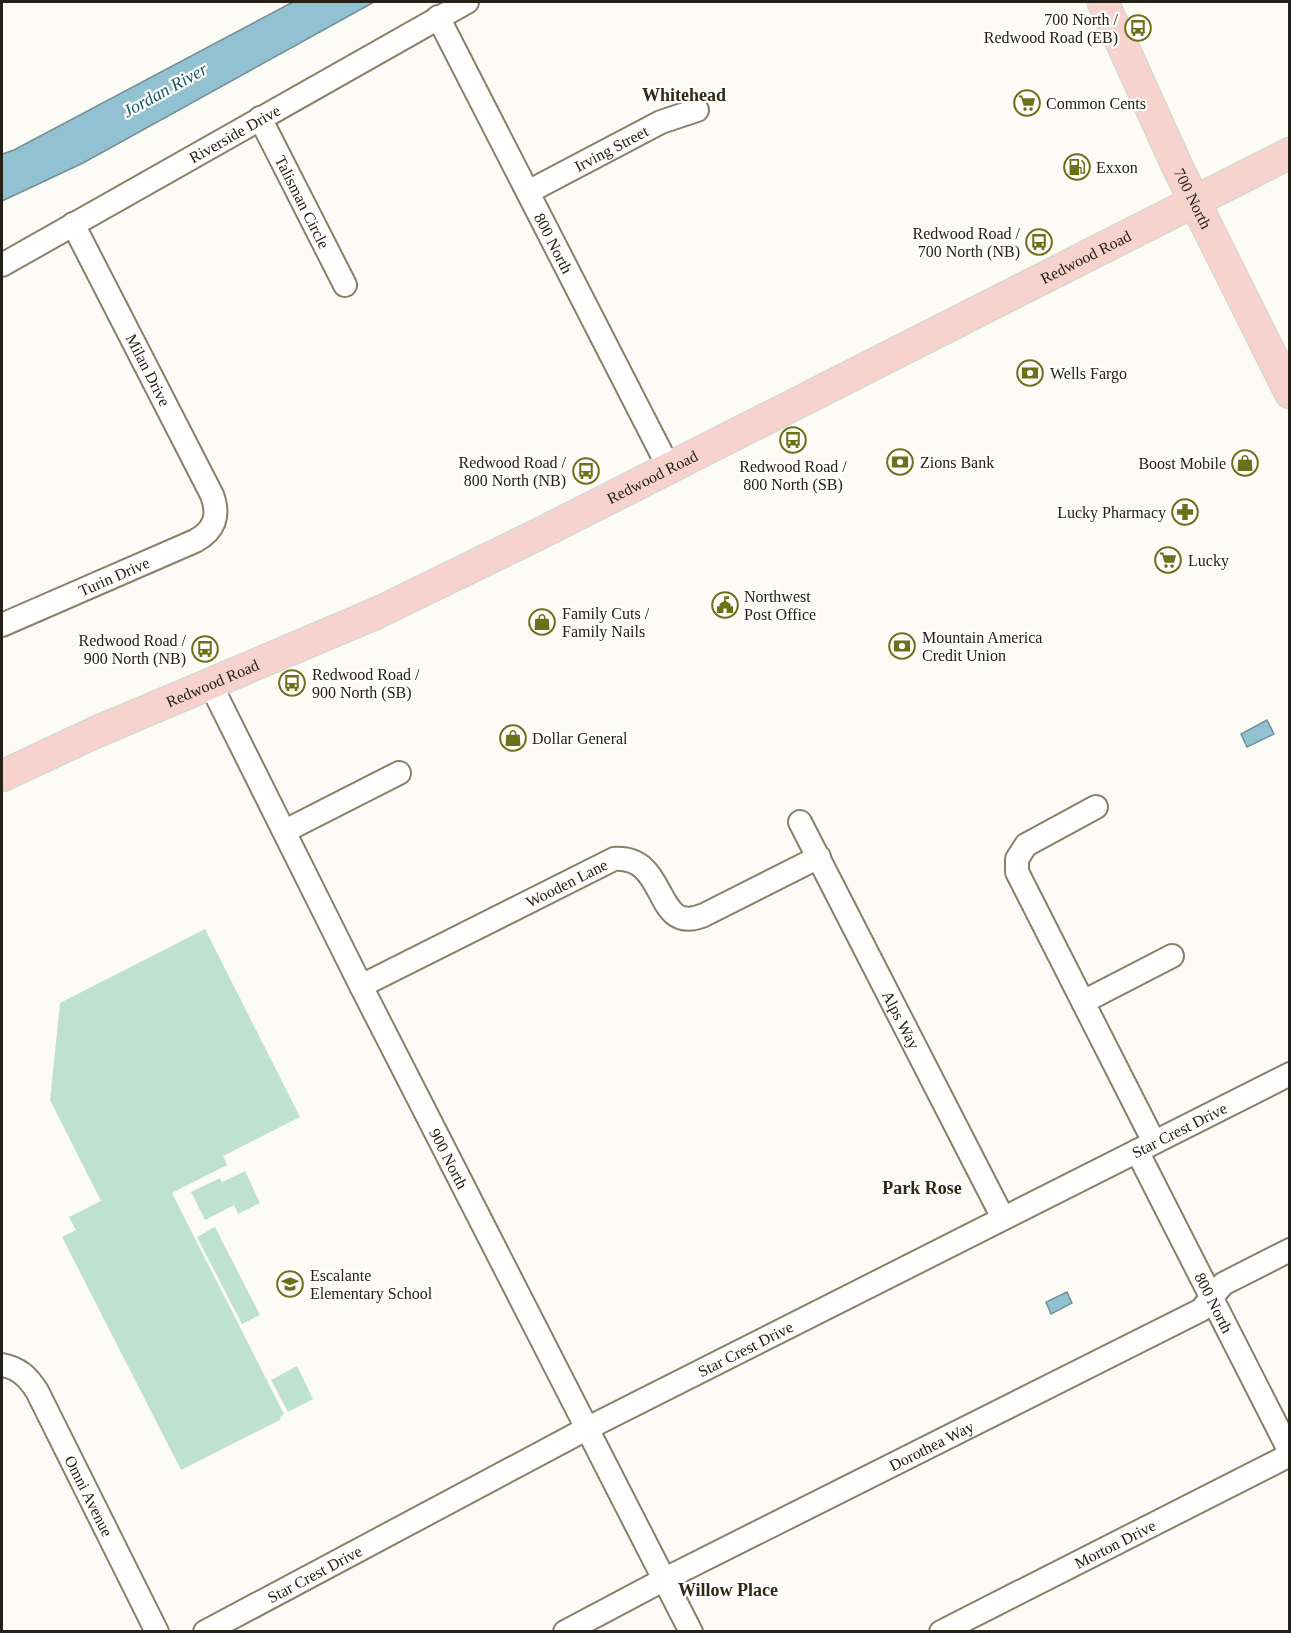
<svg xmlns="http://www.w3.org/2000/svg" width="1291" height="1633" font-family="'Times New Roman',serif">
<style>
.green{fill:#bfe2d0}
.water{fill:#92c1d1;stroke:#719199;stroke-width:1.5}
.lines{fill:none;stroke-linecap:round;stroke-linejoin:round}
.minor-casing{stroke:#8a8069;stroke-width:26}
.major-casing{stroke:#d8d7d5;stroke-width:33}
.minor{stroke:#fff;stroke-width:22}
.major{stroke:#f8d3cd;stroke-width:30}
.labels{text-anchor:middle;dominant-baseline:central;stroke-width:4.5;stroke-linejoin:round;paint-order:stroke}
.poi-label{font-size:16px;fill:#252017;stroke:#fff;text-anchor:start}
.street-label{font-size:16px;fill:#252017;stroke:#fff}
.water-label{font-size:18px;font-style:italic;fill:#185768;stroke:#fff}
.neighbourhood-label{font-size:18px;font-weight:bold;fill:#322914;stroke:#fff}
</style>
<rect width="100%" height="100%" fill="#fdfbf6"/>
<!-- green -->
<path class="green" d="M205,929L300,1117L223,1156L227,1165L172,1193L284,1414L281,1416L280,1420L181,1470L62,1237L76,1230L69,1217L101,1201L50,1100L60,1003Z
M245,1171L260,1203L238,1214L234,1205L205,1220L191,1192L220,1178L222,1182Z
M215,1227L260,1315L242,1324L197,1237Z
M297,1366L313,1399L288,1412L271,1380Z"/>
<!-- water -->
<path class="water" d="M293,2H374L83,163L2,201V154L14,150Z
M1267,720L1274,734L1247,747L1241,734Z
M1067,1292L1072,1303L1051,1314L1046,1302Z"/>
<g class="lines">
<!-- minor casing -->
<g class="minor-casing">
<g id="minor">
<path id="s1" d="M438,17L669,468"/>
<path id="s2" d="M260,118L345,285"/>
<path id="s3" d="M528,192L661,122L697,110"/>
<path id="s4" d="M2,265L467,2"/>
<path id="s5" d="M2,625L195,541C214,531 220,516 212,495L73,224"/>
<path id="s6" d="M210,683L361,986L691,1632"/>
<path d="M1096,807L1026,845L1017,859V872L1154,1142"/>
<path id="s7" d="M800,822L1003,1218"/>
<path d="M285,831L399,773"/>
<path id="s8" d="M361,986L614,859C670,855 652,937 704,915L819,857"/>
<path d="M1083,1002L1172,956"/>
<path id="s9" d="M1137,1151L1290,1452"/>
<path id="s10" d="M2,1365C19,1368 28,1377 37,1391L157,1632"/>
<path id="s11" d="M205,1632L588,1428L1290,1074"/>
<path id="s12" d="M565,1632L665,1579L1201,1310L1223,1284L1290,1250"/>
<path id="s13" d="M941,1632L1290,1455"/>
</g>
</g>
<!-- major casing -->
<g class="major-casing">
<g id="major">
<path id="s14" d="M1103,2L1177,166L1290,393"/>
<path id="s15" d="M2,776L94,733L377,613L541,533L1290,153"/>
</g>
</g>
<!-- minor -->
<use href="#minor" class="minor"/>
<!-- major -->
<use href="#major" class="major"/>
</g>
<!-- icons -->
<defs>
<g id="bus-ring" transform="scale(1.35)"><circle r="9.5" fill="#fff" stroke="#6a7118" stroke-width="1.5"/><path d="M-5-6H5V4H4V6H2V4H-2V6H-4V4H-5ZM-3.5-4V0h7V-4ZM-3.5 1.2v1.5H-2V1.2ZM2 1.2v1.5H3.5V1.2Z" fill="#6a7118"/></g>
<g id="supermarket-ring" transform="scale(1.35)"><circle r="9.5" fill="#fff" stroke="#6a7118" stroke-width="1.5"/><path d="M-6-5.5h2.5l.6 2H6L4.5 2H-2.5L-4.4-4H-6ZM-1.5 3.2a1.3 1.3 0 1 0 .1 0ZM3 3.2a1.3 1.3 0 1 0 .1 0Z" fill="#6a7118"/></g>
<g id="fuel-ring" transform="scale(1.35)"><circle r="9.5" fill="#fff" stroke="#6a7118" stroke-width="1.5"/><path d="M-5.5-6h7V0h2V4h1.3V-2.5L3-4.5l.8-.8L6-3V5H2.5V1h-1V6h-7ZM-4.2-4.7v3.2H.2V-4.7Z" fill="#6a7118"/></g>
<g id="bank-ring" transform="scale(1.35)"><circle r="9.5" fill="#fff" stroke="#6a7118" stroke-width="1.5"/><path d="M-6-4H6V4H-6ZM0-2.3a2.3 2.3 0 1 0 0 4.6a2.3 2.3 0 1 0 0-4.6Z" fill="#6a7118"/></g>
<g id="shop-ring" transform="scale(1.35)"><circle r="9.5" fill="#fff" stroke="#6a7118" stroke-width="1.5"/><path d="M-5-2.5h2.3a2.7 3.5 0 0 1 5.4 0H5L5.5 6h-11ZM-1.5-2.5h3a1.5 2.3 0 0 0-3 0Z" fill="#6a7118"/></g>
<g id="pharmacy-ring" transform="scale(1.35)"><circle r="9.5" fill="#fff" stroke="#6a7118" stroke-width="1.5"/><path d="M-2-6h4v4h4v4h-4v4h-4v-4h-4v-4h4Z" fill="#6a7118"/></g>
<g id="civic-ring" transform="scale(1.35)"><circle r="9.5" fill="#fff" stroke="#6a7118" stroke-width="1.5"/><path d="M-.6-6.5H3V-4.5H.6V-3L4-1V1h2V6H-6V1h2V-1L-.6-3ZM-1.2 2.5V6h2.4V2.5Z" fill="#6a7118"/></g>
<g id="school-ring" transform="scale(1.35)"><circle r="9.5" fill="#fff" stroke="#6a7118" stroke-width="1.5"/><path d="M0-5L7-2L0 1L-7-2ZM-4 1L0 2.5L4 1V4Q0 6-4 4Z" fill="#6a7118"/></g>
</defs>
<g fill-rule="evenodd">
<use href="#bus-ring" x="1138" y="28"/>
<use href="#supermarket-ring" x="1027" y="103"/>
<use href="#fuel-ring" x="1077" y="167"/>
<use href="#bus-ring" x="1039" y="242"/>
<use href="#bank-ring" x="1030" y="373"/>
<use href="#bus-ring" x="793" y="440"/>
<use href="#bank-ring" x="900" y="462"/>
<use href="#shop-ring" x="1245" y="463"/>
<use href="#bus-ring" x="586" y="471"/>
<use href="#pharmacy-ring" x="1185" y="512"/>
<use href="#supermarket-ring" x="1168" y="560"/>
<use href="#civic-ring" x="725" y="605"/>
<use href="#shop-ring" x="542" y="622"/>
<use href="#bank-ring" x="902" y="646"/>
<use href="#bus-ring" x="205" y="649"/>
<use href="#bus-ring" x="292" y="683"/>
<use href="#shop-ring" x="513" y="738"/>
<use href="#school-ring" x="290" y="1284"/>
</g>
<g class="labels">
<!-- poi labels -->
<g class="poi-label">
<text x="1118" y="19" text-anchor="end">700 North /<tspan x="1118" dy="18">Redwood Road (EB)</tspan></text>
<text x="1046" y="103">Common Cents</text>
<text x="1096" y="167">Exxon</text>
<text x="1020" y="233" text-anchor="end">Redwood Road /<tspan x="1020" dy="18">700 North (NB)</tspan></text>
<text x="1050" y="373">Wells Fargo</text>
<text x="566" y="462" text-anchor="end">Redwood Road /<tspan x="566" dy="18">800 North (NB)</tspan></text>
<text x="920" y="462">Zions Bank</text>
<text x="1226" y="463" text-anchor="end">Boost Mobile</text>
<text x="793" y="466" text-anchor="middle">Redwood Road /<tspan x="793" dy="18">800 North (SB)</tspan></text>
<text x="1166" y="512" text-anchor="end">Lucky Pharmacy</text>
<text x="1188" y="560">Lucky</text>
<text x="744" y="596">Northwest<tspan x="744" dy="18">Post Office</tspan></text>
<text x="562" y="613">Family Cuts /<tspan x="562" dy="18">Family Nails</tspan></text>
<text x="922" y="637">Mountain America<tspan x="922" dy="18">Credit Union</tspan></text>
<text x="186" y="640" text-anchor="end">Redwood Road /<tspan x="186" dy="18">900 North (NB)</tspan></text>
<text x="312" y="674">Redwood Road /<tspan x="312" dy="18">900 North (SB)</tspan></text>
<text x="532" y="738">Dollar General</text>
<text x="310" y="1275">Escalante<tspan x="310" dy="18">Elementary School</tspan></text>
</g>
<!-- street labels -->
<g class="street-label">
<text stroke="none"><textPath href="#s4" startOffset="267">Riverside Drive</textPath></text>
<text stroke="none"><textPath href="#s3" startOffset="94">Irving Street</textPath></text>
<text stroke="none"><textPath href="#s14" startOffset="216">700 North</textPath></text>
<text stroke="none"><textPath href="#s2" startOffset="94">Talisman Circle</textPath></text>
<text stroke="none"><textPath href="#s1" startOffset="254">800 North</textPath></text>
<text stroke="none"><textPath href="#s15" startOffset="1202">Redwood Road</textPath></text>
<text transform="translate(148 370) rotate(63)">Milan Drive</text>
<text stroke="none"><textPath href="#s15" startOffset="716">Redwood Road</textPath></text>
<text stroke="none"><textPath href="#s5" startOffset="122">Turin Drive</textPath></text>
<text stroke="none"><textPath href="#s15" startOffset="230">Redwood Road</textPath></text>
<text stroke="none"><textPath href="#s8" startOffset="230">Wooden Lane</textPath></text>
<text stroke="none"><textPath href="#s7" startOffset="222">Alps Way</textPath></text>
<text stroke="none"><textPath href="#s11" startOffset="1096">Star Crest Drive</textPath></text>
<text stroke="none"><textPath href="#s6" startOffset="532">900 North</textPath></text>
<text stroke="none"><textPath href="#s9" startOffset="170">800 North</textPath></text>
<text stroke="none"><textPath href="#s11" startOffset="610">Star Crest Drive</textPath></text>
<text stroke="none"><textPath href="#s12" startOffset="411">Dorothea Way</textPath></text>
<text stroke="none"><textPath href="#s10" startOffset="162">Omni Avenue</textPath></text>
<text stroke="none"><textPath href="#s13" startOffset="195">Morton Drive</textPath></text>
<text stroke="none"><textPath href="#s11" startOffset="124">Star Crest Drive</textPath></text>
</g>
<!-- water labels -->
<g class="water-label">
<text transform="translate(165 90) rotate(-29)">Jordan River</text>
</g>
<!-- neighbourhood labels -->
<g class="neighbourhood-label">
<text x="684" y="95">Whitehead</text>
<text x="922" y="1188">Park Rose</text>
<text x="728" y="1590">Willow Place</text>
</g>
</g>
<!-- border -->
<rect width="1291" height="1633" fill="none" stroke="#252017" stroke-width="6"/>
</svg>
